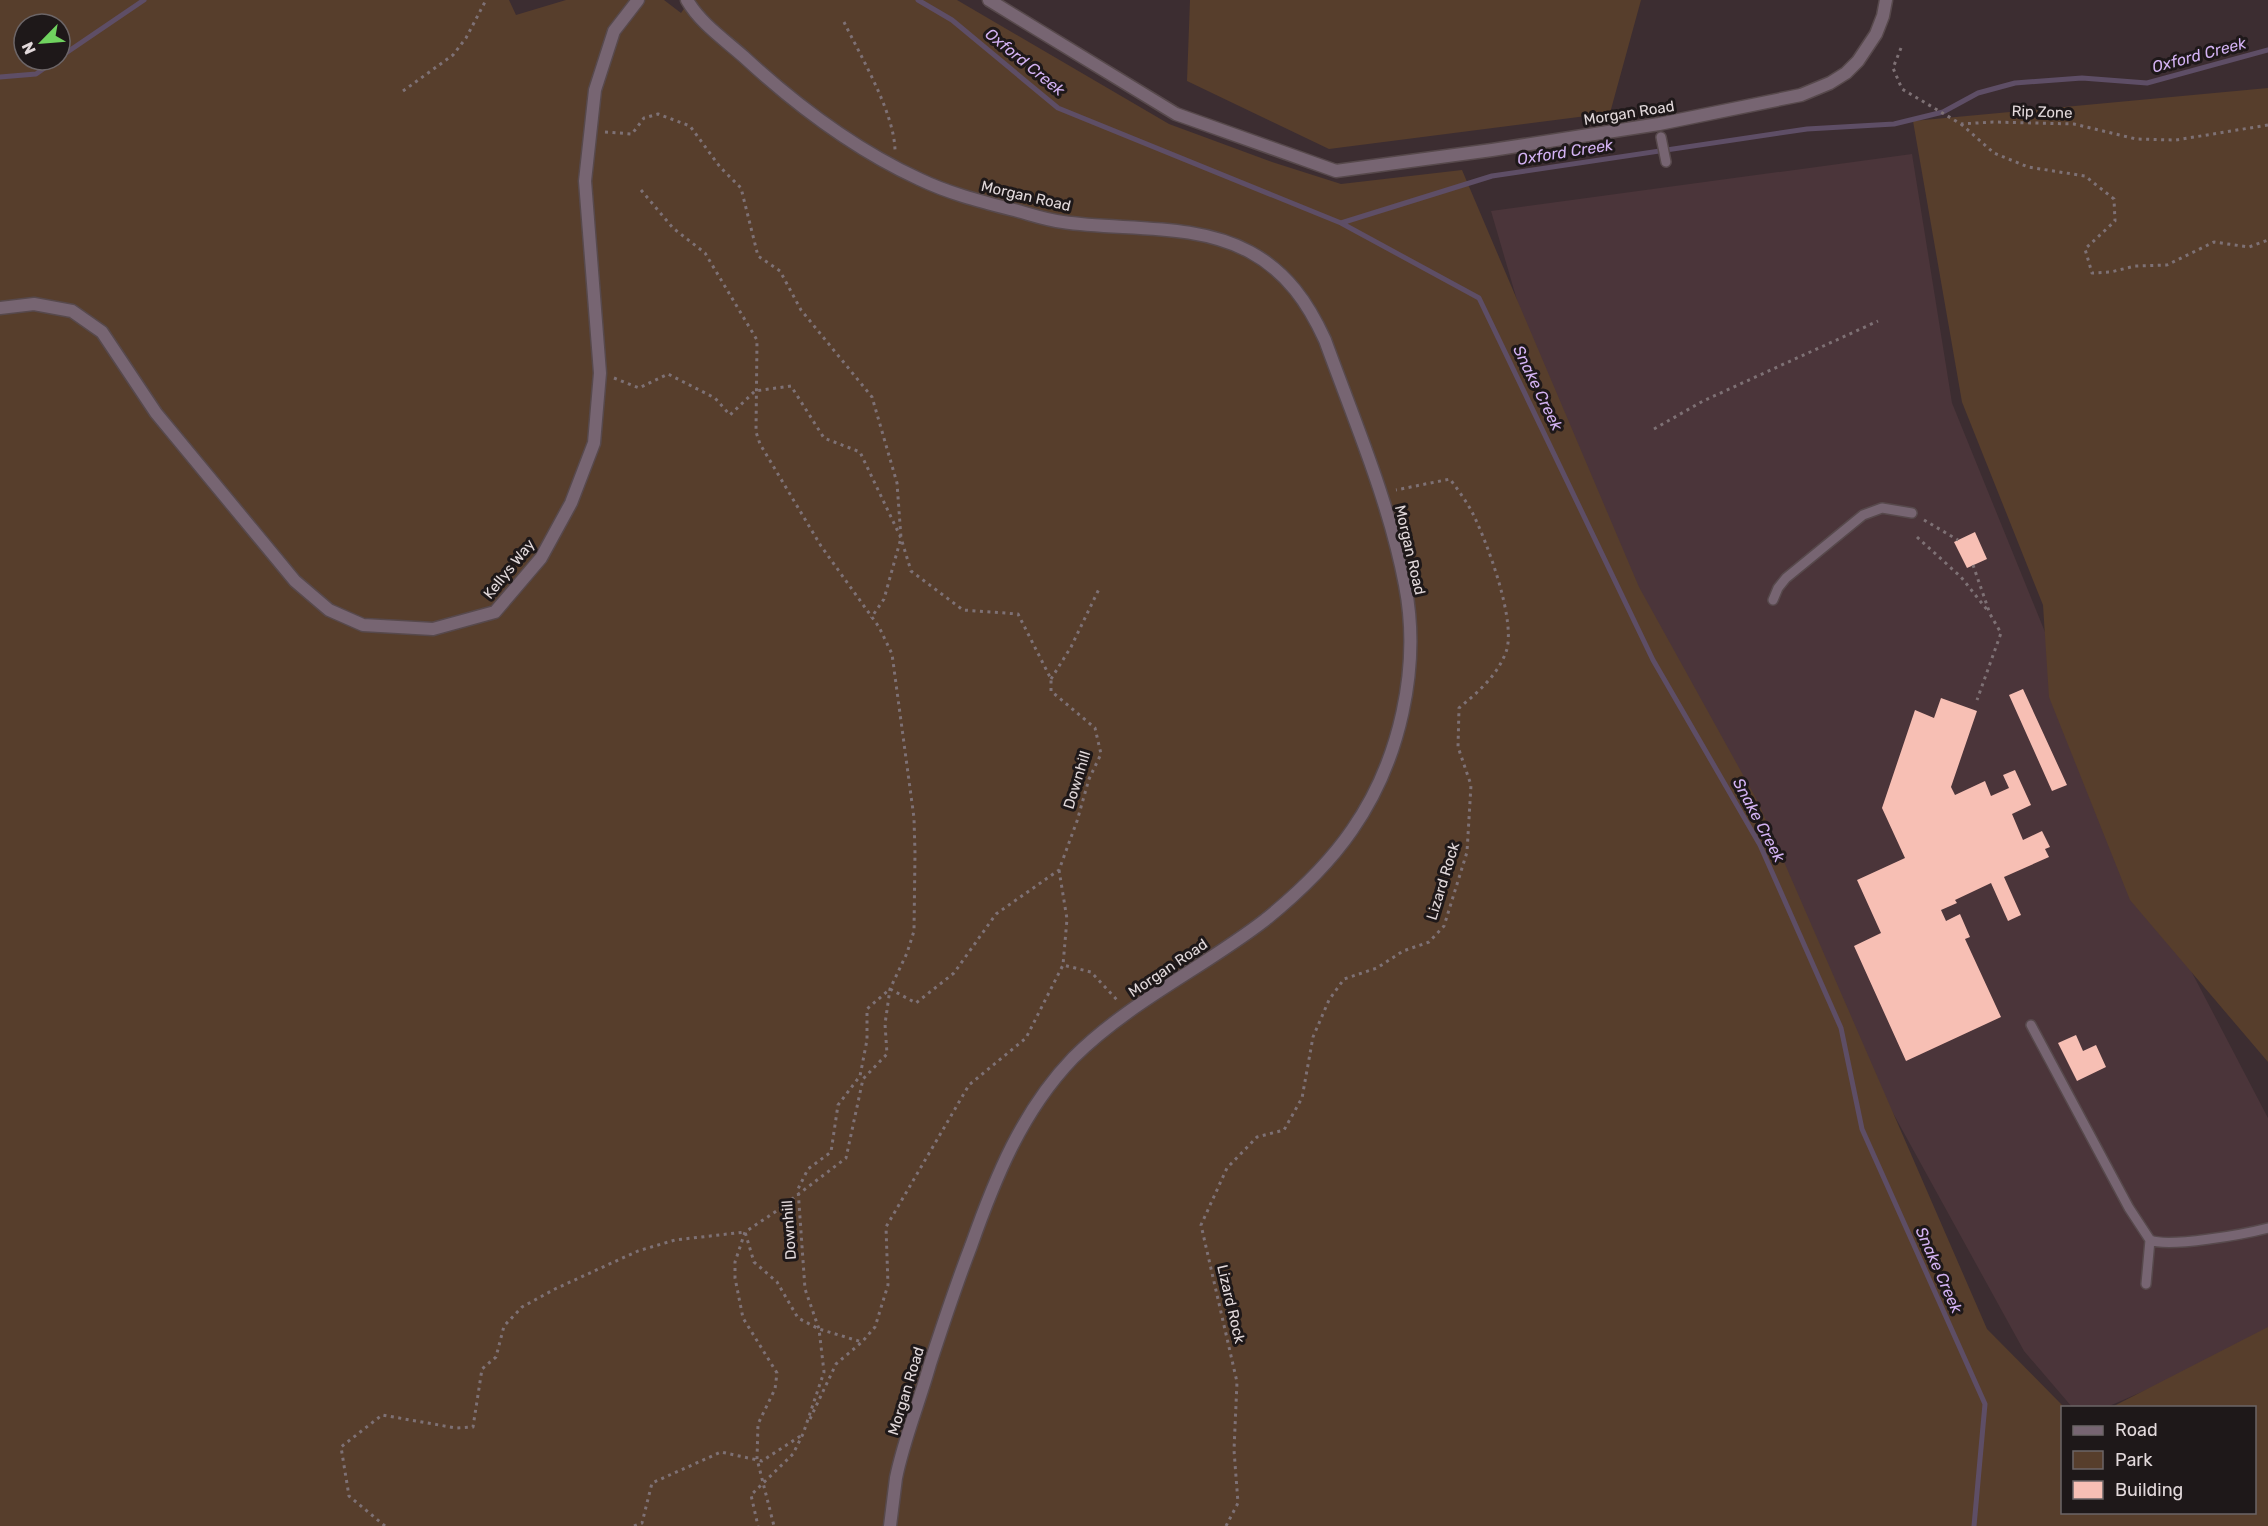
<svg xmlns="http://www.w3.org/2000/svg" width="2268" height="1526" font-family="Rubik,sans-serif">
<style>
.built{fill:#4b353a}
.green{fill:#573e2c;fill-rule:evenodd}
.lines{fill:none;stroke-linecap:round;stroke-linejoin:round}
.stream{stroke:#5e4e66;stroke-width:5}
.building{fill:#f7bfb4}
.lane-casing{stroke:#57494c;stroke-width:12}
.street-casing{stroke:#57494c;stroke-width:15}
.path{stroke:#7e7175;stroke-width:3;stroke-dasharray:3 4.5;stroke-linecap:butt}
.lane{stroke:#776572;stroke-width:9}
.street{stroke:#776572;stroke-width:12}
.labels{text-anchor:middle;dominant-baseline:central;stroke-width:6;stroke-linejoin:round;paint-order:stroke}
.street-label{font-size:15px;fill:#e2d9db;stroke:#1e1819}
.water-label{font-size:16px;font-style:italic;fill:#d3b2f3;stroke:#1e1819}
</style>
<rect width="100%" height="100%" fill="#3c2d31"/>
<!-- built -->
<path class="built" d="M1912,154L1952,403L2153,898L2268,1118V1337L2107,1407H2072L2024,1351L1768,886L1610,619L1491,211Z"/>
<!-- green -->
<path class="green" d="M0,0H509L516,15L566,0H664L681,13L690,0H957L1169,124L1272,162L1341,184L1462,170L1639,587L1758,802L1987,1329L2064,1407L2062,1512H2254V1408L2112,1407L2268,1327V1526H0ZM24,24H60V60H24Z
M1190,0H1641L1610,113L1329,149L1187,81Z
M2268,88V1062L2130,900L2049,697L2043,605L1962,402L1913,121Z"/>
<g class="lines">
<!-- stream -->
<path class="stream" d="M918,0L952,20L1058,108L1341,223L1492,176L1807,129L1894,124L1943,112L1978,93L2015,83L2082,78L2147,83L2268,50
M60,57L144,0
M0,77L36,74L56,60
M1341,223L1479,298L1653,660L1760,845L1841,1028L1862,1129L1985,1404L1974,1526"/>
</g>
<!-- building -->
<path class="building" d="M1975,532L1987,559L1967,568L1954,542Z
M2023,689L2067,785L2052,791L2009,695Z
M1941,698L1977,711L1951,787L1955,795L1985,781L1991,796L2009,788L2003,775L2015,770L2031,805L2012,814L2023,840L2042,831L2050,847L2045,849L2049,857L2004,877L2021,915L2008,921L1991,883L1955,900L1957,903L1941,910L1946,921L1960,914L1970,937L1965,939L2001,1017L1906,1061L1854,946L1881,933L1857,880L1905,858L1882,808L1915,710L1934,718Z
M2076,1035L2083,1051L2096,1045L2106,1067L2077,1081L2058,1043Z"/>
<g class="lines">
<!-- lane casing -->
<g class="lane-casing">
<path id="lane" d="M1661,137L1666,162
M1773,600L1778,588L1786,578L1863,515L1882,508L1912,513
M2031,1025L2129,1208L2150,1240L2146,1284
M2150,1240C2169,1248 2245,1234 2268,1228"/>
</g>
<!-- street casing -->
<g class="street-casing">
<path id="street" d="M687,0C700,23 725,40 744,57C797,106 854,149 919,179C948,193 979,201 1010,209C1027,213 1045,220 1063,222C1123,231 1195,222 1250,252C1287,272 1308,303 1325,340C1354,420 1389,501 1405,585C1421,667 1400,761 1352,830C1328,865 1297,894 1265,920C1203,968 1129,1002 1073,1058C1022,1111 995,1178 971,1246C956,1285 943,1324 930,1364C920,1400 903,1442 896,1478C894,1494 892,1510 890,1526
M989,0L1176,114L1336,171L1492,150L1659,124L1801,95L1830,83L1846,73L1858,61L1876,34L1883,16L1886,0
M0,308L34,304L72,311L102,332L156,413L295,581L329,610L363,625L433,629L495,612L541,558L571,503L594,443L600,373L585,181L595,90L614,31L638,0"/>
</g>
<!-- path -->
<path class="path" d="M844,22C861,57 894,112 895,150
M1901,48L1893,68L1902,89L1961,124L1993,122L2074,124L2136,139L2176,140L2268,125
M403,91L453,55L466,38L486,0
M1961,124L1994,153L2028,167L2085,176L2114,199L2115,221L2085,249L2092,273L2111,272L2135,266L2167,265L2214,242L2249,247L2268,240
M605,132L632,134L644,118L658,114L690,126L720,167L741,188L758,256L780,271L801,310L872,397L897,483L901,538L884,599L871,618
M641,190L673,228L705,253L757,340L756,432L760,444L821,546L879,627L892,654L914,818L915,853L914,931L907,953L890,989L885,1024L887,1054L863,1079L846,1158L775,1212L745,1232L735,1262V1278L743,1318L777,1373L775,1389L758,1424L757,1459L774,1526
M614,378L639,388L668,374L715,398L730,415L755,391L791,386L824,438L860,452L901,538L911,571L963,610L1018,614L1051,679V691L1095,728L1101,754L1089,779L1077,821L1059,870L996,914L954,973L916,1003L890,989L867,1009V1040L860,1076L838,1105L831,1152L808,1169L798,1189L805,1289L819,1329L824,1372L803,1434L793,1454L751,1495L758,1526
M1654,429L1703,401L1878,321
M1924,520L1958,540
M1917,537L1961,577L1988,611
M1973,565L1990,614L2001,633L1977,700
M1051,679L1071,647L1099,589
M1059,870L1067,919L1063,965
M810,1419L836,1364L862,1342L875,1327L888,1285L886,1227L969,1085L1026,1038L1063,965L1091,972L1118,1001
M385,1526L349,1496L341,1447L382,1415L456,1428L473,1427L482,1369L496,1357L504,1326L522,1307L555,1289L638,1251L675,1240L745,1232L754,1262L777,1282L798,1318L819,1329L862,1342
M634,1526L642,1523L652,1483L721,1452L762,1461L802,1435
M1226,1526L1238,1503L1234,1450L1237,1382L1201,1225L1227,1168L1257,1137L1284,1130L1302,1098L1313,1037L1329,1000L1344,979L1377,968L1403,951L1429,942L1444,926L1467,852L1471,785L1458,747L1459,708C1478,692 1497,676 1506,652C1517,622 1487,542 1473,514C1467,502 1458,490 1450,479L1396,490"/>
<!-- lane -->
<use href="#lane" class="lane"/>
<!-- street -->
<use href="#street" class="street"/>
</g>
<g class="labels">
<!-- street labels -->
<g class="street-label">
<text transform="translate(2042 112) rotate(2)">Rip Zone</text>
<text transform="translate(1629 113) rotate(-9)">Morgan Road</text>
<text transform="translate(1026 196) rotate(13)">Morgan Road</text>
<text transform="translate(1410 550) rotate(77)">Morgan Road</text>
<text transform="translate(509 569) rotate(-51)">Kellys Way</text>
<text transform="translate(1077 780) rotate(-73)">Downhill</text>
<text transform="translate(1443 881) rotate(-73)">Lizard Rock</text>
<text transform="translate(1168 968) rotate(-34)">Morgan Road</text>
<text transform="translate(789 1230) rotate(-94)">Downhill</text>
<text transform="translate(1231 1304) rotate(77)">Lizard Rock</text>
<text transform="translate(906 1391) rotate(-73)">Morgan Road</text>
</g>
<!-- water labels -->
<g class="water-label">
<text transform="translate(2199 55) rotate(-15)">Oxford Creek</text>
<text transform="translate(1025 62) rotate(39)">Oxford Creek</text>
<text transform="translate(1565 152) rotate(-9)">Oxford Creek</text>
<text transform="translate(1538 388) rotate(64)">Snake Creek</text>
<text transform="translate(1759 820) rotate(62)">Snake Creek</text>
<text transform="translate(1939 1270) rotate(66)">Snake Creek</text>
</g>
</g>
<!-- legend -->
<rect x="2061" y="1406" width="195" height="108" fill="#1e1819" stroke="#6c6567" stroke-width="1.5"/>
<rect x="2073" y="1426" width="30" height="9" fill="#776572" stroke="#6c6567" stroke-width="1.5"/>
<text x="2115" y="1436" font-size="18" fill="#e2d9db">Road</text>
<rect x="2073" y="1451" width="30" height="18" fill="#573e2c" stroke="#6c6567" stroke-width="1.5"/>
<text x="2115" y="1466" font-size="18" fill="#e2d9db">Park</text>
<rect x="2073" y="1481" width="30" height="18" fill="#f7bfb4" stroke="#6c6567" stroke-width="1.5"/>
<text x="2115" y="1496" font-size="18" fill="#e2d9db">Building</text>
<!-- north arrow -->
<g transform="translate(42 42) rotate(245)"><circle r="28" fill="#1e1819" stroke="#6c6567" stroke-width="1.5"/>
<path d="M0-4.5L10 22L0 15L-10 22Z" fill="#70d35f"/>
<text y="-9" font-size="16" font-weight="bold" text-anchor="middle" fill="#e2d9db">N</text>
</g>
</svg>
